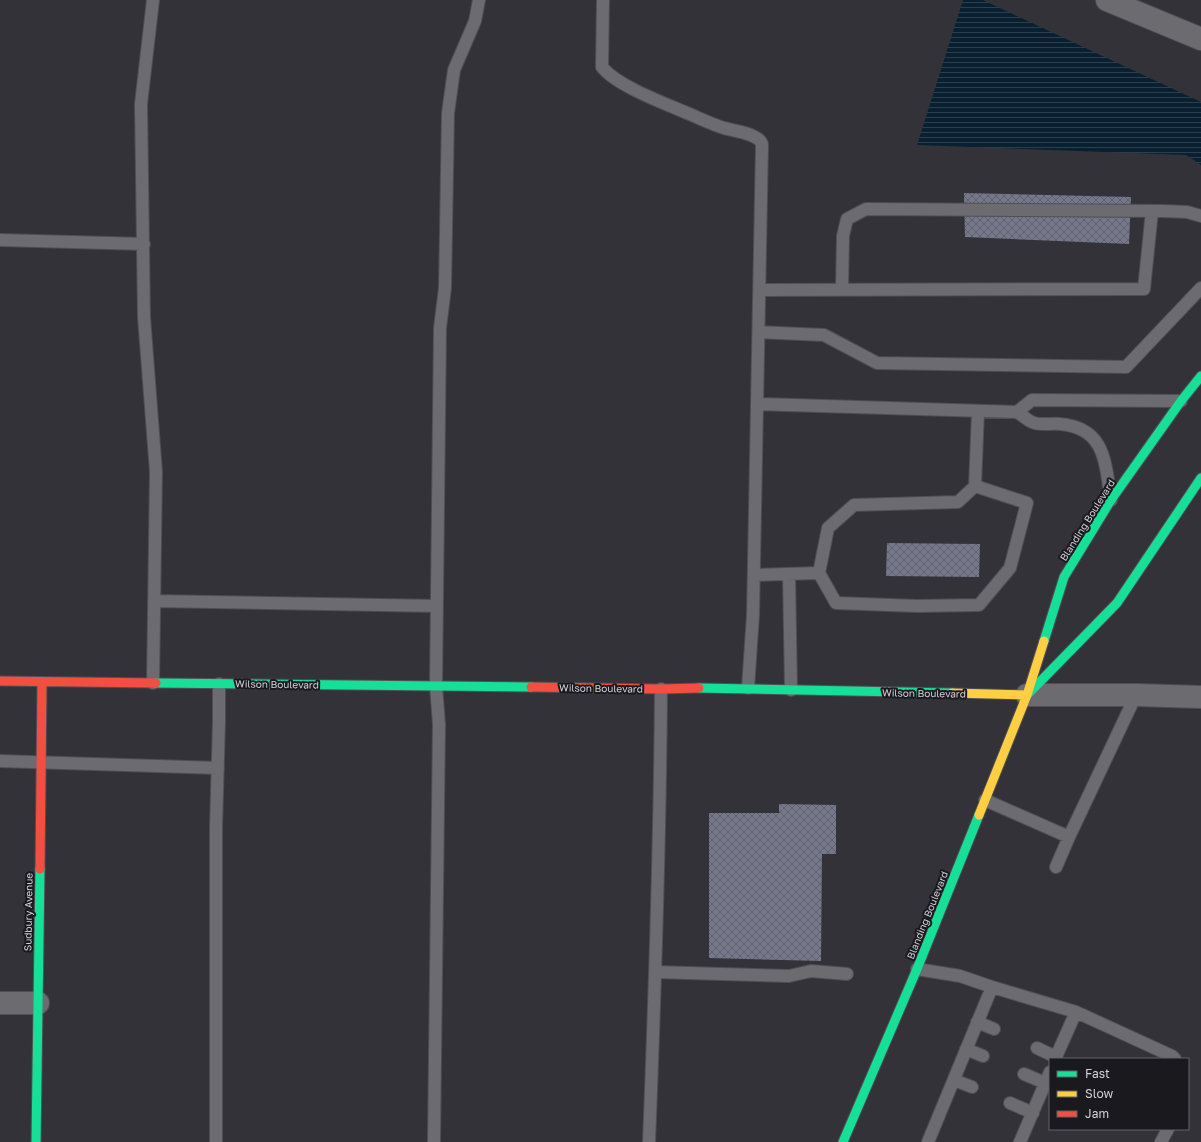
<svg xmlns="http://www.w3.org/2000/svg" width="1201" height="1142" font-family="'Golos Text',sans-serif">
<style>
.water{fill:url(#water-rules)}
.building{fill:url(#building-cross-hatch)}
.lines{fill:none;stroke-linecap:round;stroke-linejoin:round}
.lane-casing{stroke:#504e55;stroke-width:14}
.street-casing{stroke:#504e55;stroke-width:24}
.fast-casing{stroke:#504e55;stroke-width:11}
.slow-casing{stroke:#504e55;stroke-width:11}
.jam-casing{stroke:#504e55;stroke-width:11}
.lane{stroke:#6c6b70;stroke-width:12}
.street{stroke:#6c6b70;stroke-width:22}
.fast{stroke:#16e098;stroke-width:9}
.slow{stroke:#ffcf43;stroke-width:9}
.jam{stroke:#f24e42;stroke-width:9}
.labels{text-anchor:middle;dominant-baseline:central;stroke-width:4;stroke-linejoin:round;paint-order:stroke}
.street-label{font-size:10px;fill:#d3d1d9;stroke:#1a191e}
</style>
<defs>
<pattern id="water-rules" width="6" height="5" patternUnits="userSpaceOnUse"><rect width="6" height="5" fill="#092031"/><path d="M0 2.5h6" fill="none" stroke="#2c3f4e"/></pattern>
<pattern id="building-cross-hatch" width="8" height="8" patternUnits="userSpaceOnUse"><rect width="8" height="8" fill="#74788a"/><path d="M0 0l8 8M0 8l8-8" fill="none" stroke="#5f616d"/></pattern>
</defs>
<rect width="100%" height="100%" fill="#343239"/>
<!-- water -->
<path class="water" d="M963,0H983L1201,102V165L1186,155L917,145Z"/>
<!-- building -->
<path class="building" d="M964,193L1131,197L1129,244L965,237Z
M887,543L980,544L979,577L886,576Z
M779,804L836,805V854H822L821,961L709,958V813H779Z"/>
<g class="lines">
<!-- lane casing -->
<g class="lane-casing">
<path id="lane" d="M153,0L141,104L144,317L156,472L153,683
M603,0L602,67C617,86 664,103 687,113C699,118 711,124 724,128C734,131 758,133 762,144L753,615L748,688
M0,240L144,244
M842,289L843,236L847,219L866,209L1163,211L1187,212L1201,216
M760,290L1144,289L1152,211
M759,332L824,335L877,363L1126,367L1201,288
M758,404L1017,412C1022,415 1027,420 1032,422C1039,426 1052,423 1060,424C1106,428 1105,463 1111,500
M1017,412L1032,400L1181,401
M975,486L1027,503L1010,568L979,605L917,606L836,603L819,573L828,528L854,505L958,502L975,486L978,411
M789,574L791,690
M754,575L819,573
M154,601L437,606
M0,761L218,768
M985,800L1069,837
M1056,867L1069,837L1136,695
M917,969L960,976L992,987L928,1142
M655,972L789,976L811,971L847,974
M992,987L1076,1012L1172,1056L1175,1059
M977,1022L994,1029
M1037,1048L1056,1057
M966,1049L983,1056
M1055,1059L1076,1012
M1024,1074L1045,1083
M954,1080L972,1087
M1010,1103L1033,1113
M216,1142V828L219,721V684
M434,1142L439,724L436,686L440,328L445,288L448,113L454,70L475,21L479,0
M649,1142C655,991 660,840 661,689
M1020,1142L1050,1072
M1161,1142L1168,1129"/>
</g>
<!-- street casing -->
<g class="street-casing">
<path id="street" d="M1107,0L1201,39
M1027,695H1136L1201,697
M0,1003H38"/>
</g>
<!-- fast casing -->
<g class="fast-casing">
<path id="fast" d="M1044,641L1064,577L1111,500L1181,401L1201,376
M156,683L531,687
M699,688L952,693
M1029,693L1117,603L1201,478
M36,1142L40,869
M843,1142L917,969L979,815"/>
</g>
<!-- slow casing -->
<g class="slow-casing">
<path id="slow" d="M952,693L1027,695
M979,815L1027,695L1044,641"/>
</g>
<!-- jam casing -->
<g class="jam-casing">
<path id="jam" d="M0,681L156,683
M531,687L661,689L699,688
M40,869L42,682"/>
</g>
<!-- lane -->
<use href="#lane" class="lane"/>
<!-- street -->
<use href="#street" class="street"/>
<!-- fast -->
<use href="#fast" class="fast"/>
<!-- slow -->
<use href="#slow" class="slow"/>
<!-- jam -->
<use href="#jam" class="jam"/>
</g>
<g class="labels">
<!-- street labels -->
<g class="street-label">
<text transform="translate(1087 520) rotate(-58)">Blanding Boulevard</text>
<text transform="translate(277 684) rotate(1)">Wilson Boulevard</text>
<text transform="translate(601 688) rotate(1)">Wilson Boulevard</text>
<text transform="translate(924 693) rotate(1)">Wilson Boulevard</text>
<text transform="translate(28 912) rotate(-89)">Sudbury Avenue</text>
<text transform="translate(927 915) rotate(-68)">Blanding Boulevard</text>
</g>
</g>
<!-- legend -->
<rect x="1049" y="1058" width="140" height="72" fill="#1a191e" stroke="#646369"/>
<rect x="1057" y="1071" width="20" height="6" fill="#16e098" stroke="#646369"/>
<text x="1085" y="1078" font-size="12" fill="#d3d1d9">Fast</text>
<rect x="1057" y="1091" width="20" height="6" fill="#ffcf43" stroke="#646369"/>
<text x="1085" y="1098" font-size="12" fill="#d3d1d9">Slow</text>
<rect x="1057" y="1111" width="20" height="6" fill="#f24e42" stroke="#646369"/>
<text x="1085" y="1118" font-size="12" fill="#d3d1d9">Jam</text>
</svg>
